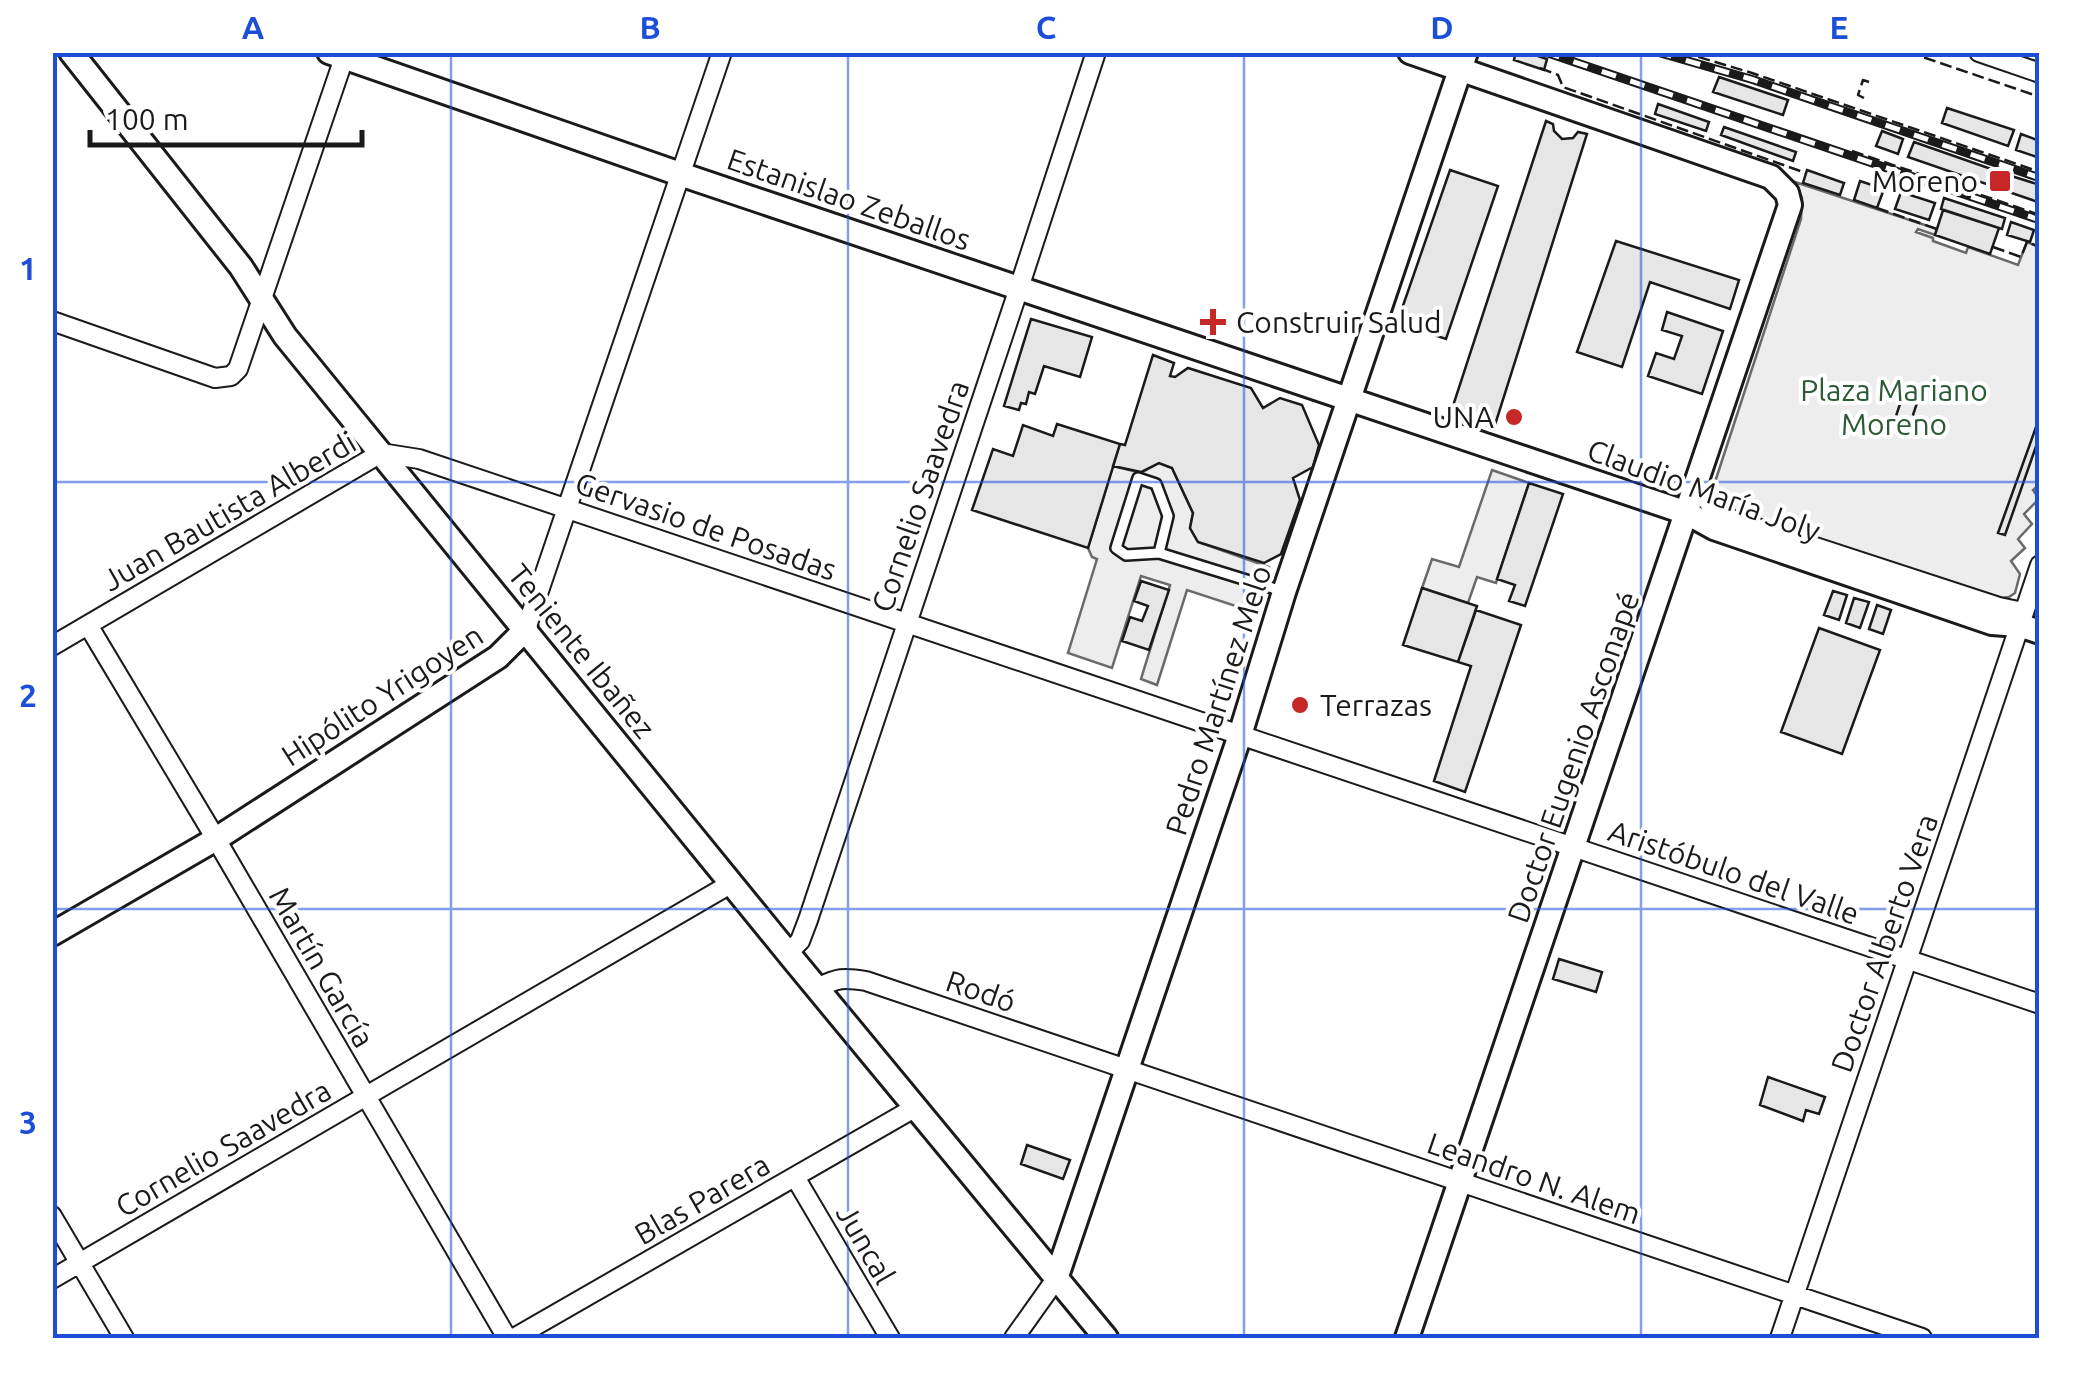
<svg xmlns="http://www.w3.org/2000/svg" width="2092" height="1391" font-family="Ubuntu,sans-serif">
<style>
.built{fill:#ededed;stroke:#6a6a6a;stroke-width:2.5}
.building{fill:#e6e6e6;stroke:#1a1a1a;stroke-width:2.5}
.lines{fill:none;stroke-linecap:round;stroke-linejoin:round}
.lane-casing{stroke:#1a1a1a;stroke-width:14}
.street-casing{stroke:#1a1a1a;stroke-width:22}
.secondary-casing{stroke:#1a1a1a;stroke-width:28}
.lane{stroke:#fff;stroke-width:9}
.street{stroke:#fff;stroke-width:18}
.secondary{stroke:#fff;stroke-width:22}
.rail-casing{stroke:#1a1a1a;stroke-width:9}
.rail{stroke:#fff;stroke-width:5;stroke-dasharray:15;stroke-linecap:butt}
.fence{stroke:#1a1a1a;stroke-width:2.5;stroke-dasharray:12 5;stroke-linecap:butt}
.grid{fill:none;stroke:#1d4ed8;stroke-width:2.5;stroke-opacity:0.55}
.poi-dot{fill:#c62828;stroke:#fff;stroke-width:4}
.labels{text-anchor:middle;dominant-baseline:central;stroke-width:8;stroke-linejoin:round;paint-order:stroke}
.poi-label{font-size:30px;fill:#1a1a1a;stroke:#fff;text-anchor:end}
.street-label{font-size:30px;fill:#1a1a1a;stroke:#fff}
.park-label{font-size:30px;fill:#2b5a34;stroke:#fff}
.neatline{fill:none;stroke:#1d4ed8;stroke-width:4}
.grid-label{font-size:32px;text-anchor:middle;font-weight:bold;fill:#1d4ed8}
</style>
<rect width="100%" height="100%" fill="#fff"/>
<!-- built -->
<path class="built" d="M1795,182L1937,229L1935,235L1918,229L1916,232L1933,238V241L1966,253L1968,247L2018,265L2027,242L2039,247L2040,484L2033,490L2039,499L2024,514L2032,524L2018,539L2025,548L2011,561L2020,574L2015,593L2009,597L2001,598L1731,510L1716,493L1715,482L1801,219L1802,198Z
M1159,463L1172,468L1193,513L1190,528L1198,542L1269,567L1267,586L1257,613L1187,590L1157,685L1141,679L1170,585L1141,576L1112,668L1068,653L1097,559L1092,557L1088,548L1113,466L1141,473Z
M1492,470L1529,483L1496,583L1477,577L1468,603L1422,588L1432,559L1459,567Z"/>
<!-- building -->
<path class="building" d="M1516,52H1526L1547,59L1544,70L1514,60Z
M1719,77L1788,100L1783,115L1713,92Z
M1658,104L1709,122L1706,131L1655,114Z
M1947,108L2014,130L2008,146L1942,123Z
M1546,121L1553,124L1554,131L1562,139L1573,138L1578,132L1587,134L1494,428L1451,412Z
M1724,127L1796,152L1793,161L1721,135Z
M1882,131L1903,139L1898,154L1876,146Z
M2021,134L2040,141V158L2016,150Z
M1914,142L1997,171L1992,186L1908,157Z
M1450,170L1498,186L1446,339L1397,323Z
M1807,170L1844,183L1840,195L1803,183Z
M2005,174L2040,185L2038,202L2000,189Z
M1860,181L1884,189L1877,208L1854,200Z
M1901,192L1935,203L1929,220L1895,209Z
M1944,198L2005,218L2002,229L1941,209Z
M1943,210L1999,228L1990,254L1935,235Z
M2011,222L2034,230L2030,242L2007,235Z
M1616,241L1739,280L1730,309L1650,282L1622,367L1577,352Z
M1667,312L1723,331L1702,394L1648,376L1656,353L1674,359L1682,336L1662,330Z
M1031,319L1092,337L1080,377L1044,366L1035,394L1029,392L1026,404L1021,403L1019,410L1004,406Z
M1153,355L1174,363L1170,376L1175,377L1188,368L1251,388L1263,408L1280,398L1302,405L1319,445L1313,467L1293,478L1300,500L1281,554L1264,563L1198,542L1190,528L1193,513L1172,468L1159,463L1141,472L1113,466L1120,444L1125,445Z
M2040,416V435L2005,535L1998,533Z
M1057,424L1120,444L1088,548L972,510L993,449L1013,456L1023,425L1053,436Z
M1529,483L1563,494L1525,606L1509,601L1515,585L1497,579Z
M1141,581L1169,590L1149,650L1122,641L1130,617L1142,621L1148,606L1134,601Z
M1422,588L1477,606L1458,662L1403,645Z
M1833,591L1847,595L1839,620L1824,615Z
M1854,598L1869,602L1860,628L1846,623Z
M1877,605L1891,610L1883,634L1869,629Z
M1476,610L1521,625L1465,792L1434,781L1471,666L1458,662Z
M1819,628L1880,650L1842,754L1781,732Z
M1559,959L1602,972L1596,992L1553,979Z
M1768,1077L1825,1097L1819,1114L1806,1110L1803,1121L1760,1105Z
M1027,1145L1070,1160L1063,1179L1021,1164Z"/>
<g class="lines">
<!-- lane casing -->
<g class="lane-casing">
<path id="lane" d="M1159,553L1126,555L1116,548L1138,478L1156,484L1168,516L1159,553L1282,591"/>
</g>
<!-- street casing -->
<g class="street-casing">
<path id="street" d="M1979,52L2040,73
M52,321L215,378L231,376L238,369L346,52
M1699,480C1703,502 1714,510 1733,520L1999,607L2023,612
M88,625L216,839L507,1338
M526,629L722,52
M52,646L381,453L419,459L2040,1004
M788,953L800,941L808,920L1019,288L1096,52
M817,988C838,978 843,977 866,981L1922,1338
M795,1177L890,1338
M52,1216L124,1338
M52,1279L732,883
M514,1338L916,1107
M1014,1338L1056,1279
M1780,1338L2040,565"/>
</g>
<!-- secondary casing -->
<g class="secondary-casing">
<path id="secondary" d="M71,52L241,267L285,336L792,958L1106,1338
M329,52L680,174L1687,513L1714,528L1992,623L2019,625L2040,632
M52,934L216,839L498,657L526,629
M1056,1279L1240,735L1284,592L1466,52
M1407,1338L1790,205L1787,193L1771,177L1410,52"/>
</g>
<!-- lane -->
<use href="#lane" class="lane"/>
<!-- street -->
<use href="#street" class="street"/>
<!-- secondary -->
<use href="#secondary" class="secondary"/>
<!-- rail casing -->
<g class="rail-casing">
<path id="rail" d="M1545,52L2040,220
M1657,52L1754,80L2040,178"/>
</g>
<!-- rail -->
<use href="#rail" class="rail"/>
<!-- fence -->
<path class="fence" d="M1682,52L1752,73L2040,172
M1908,52L2040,97
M1540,68L1558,75L1563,87L1806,173
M1864,98L1858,95L1863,80L1869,82
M1852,151L2040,215
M1877,208L1937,229
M1993,247L2021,257L2027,242L2040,247
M1902,398L1917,403L1911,421L1896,416Z"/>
</g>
<!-- grid -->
<path class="grid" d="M451,52V1338M848,52V1338M1244,52V1338M1641,52V1338M52,482H2040M52,909H2040"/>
<!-- markers -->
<g class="poi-dot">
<rect x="1988" y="169" width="24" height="24" rx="5"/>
<path d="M1208 307h10v10h10v10h-10v10h-10v-10h-10v-10h10z"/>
<circle cx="1514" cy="417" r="10"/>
<circle cx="1300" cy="705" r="10"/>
</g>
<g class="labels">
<!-- poi labels -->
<g class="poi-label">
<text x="1978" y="181">Moreno</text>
<text x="1236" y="322" text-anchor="start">Construir Salud</text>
<text x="1494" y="417">UNA</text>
<text x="1320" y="705" text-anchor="start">Terrazas</text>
</g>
<!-- street labels -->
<g class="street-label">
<text transform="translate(849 199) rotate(19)">Estanislao Zeballos</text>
<text transform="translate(1704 490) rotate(20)">Claudio María Joly</text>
<text transform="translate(920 496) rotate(-71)">Cornelio Saavedra</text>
<text transform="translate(229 511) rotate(-30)">Juan Bautista Alberdi</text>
<text transform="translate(706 526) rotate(19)">Gervasio de Posadas</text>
<text transform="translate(582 651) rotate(51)">Teniente Ibañez</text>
<text transform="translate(382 695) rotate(-33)">Hipólito Yrigoyen</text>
<text transform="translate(1218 700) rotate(-72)">Pedro Martínez Melo</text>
<text transform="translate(1573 757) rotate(-71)">Doctor Eugenio Asconapé</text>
<text transform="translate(1734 872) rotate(19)">Aristóbulo del Valle</text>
<text transform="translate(1884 943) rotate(-71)">Doctor Alberto Vera</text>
<text transform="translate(322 967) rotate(60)">Martín García</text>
<text transform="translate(981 991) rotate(19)">Rodó</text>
<text transform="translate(223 1148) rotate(-30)">Cornelio Saavedra</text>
<text transform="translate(1534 1178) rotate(19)">Leandro N. Alem</text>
<text transform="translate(702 1199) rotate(-30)">Blas Parera</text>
<text transform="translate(866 1244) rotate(60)">Juncal</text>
</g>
<!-- park labels -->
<g class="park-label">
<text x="1894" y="390">Plaza Mariano<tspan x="1894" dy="34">Moreno</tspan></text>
</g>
</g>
<!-- border -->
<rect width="2092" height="1391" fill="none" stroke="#ffffff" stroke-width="110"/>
<!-- scale -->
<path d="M90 130v15h272v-15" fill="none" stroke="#1a1a1a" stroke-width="5"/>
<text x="105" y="130" font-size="30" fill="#1a1a1a" stroke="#ffffff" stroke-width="8" paint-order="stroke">100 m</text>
<rect x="55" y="55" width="1982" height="1281" class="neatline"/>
<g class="grid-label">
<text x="253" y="39">A</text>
<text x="650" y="39">B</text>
<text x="1046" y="39">C</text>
<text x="1442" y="39">D</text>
<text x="1839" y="39">E</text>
<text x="28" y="280">1</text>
<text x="28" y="707">2</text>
<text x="28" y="1134">3</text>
</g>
</svg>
